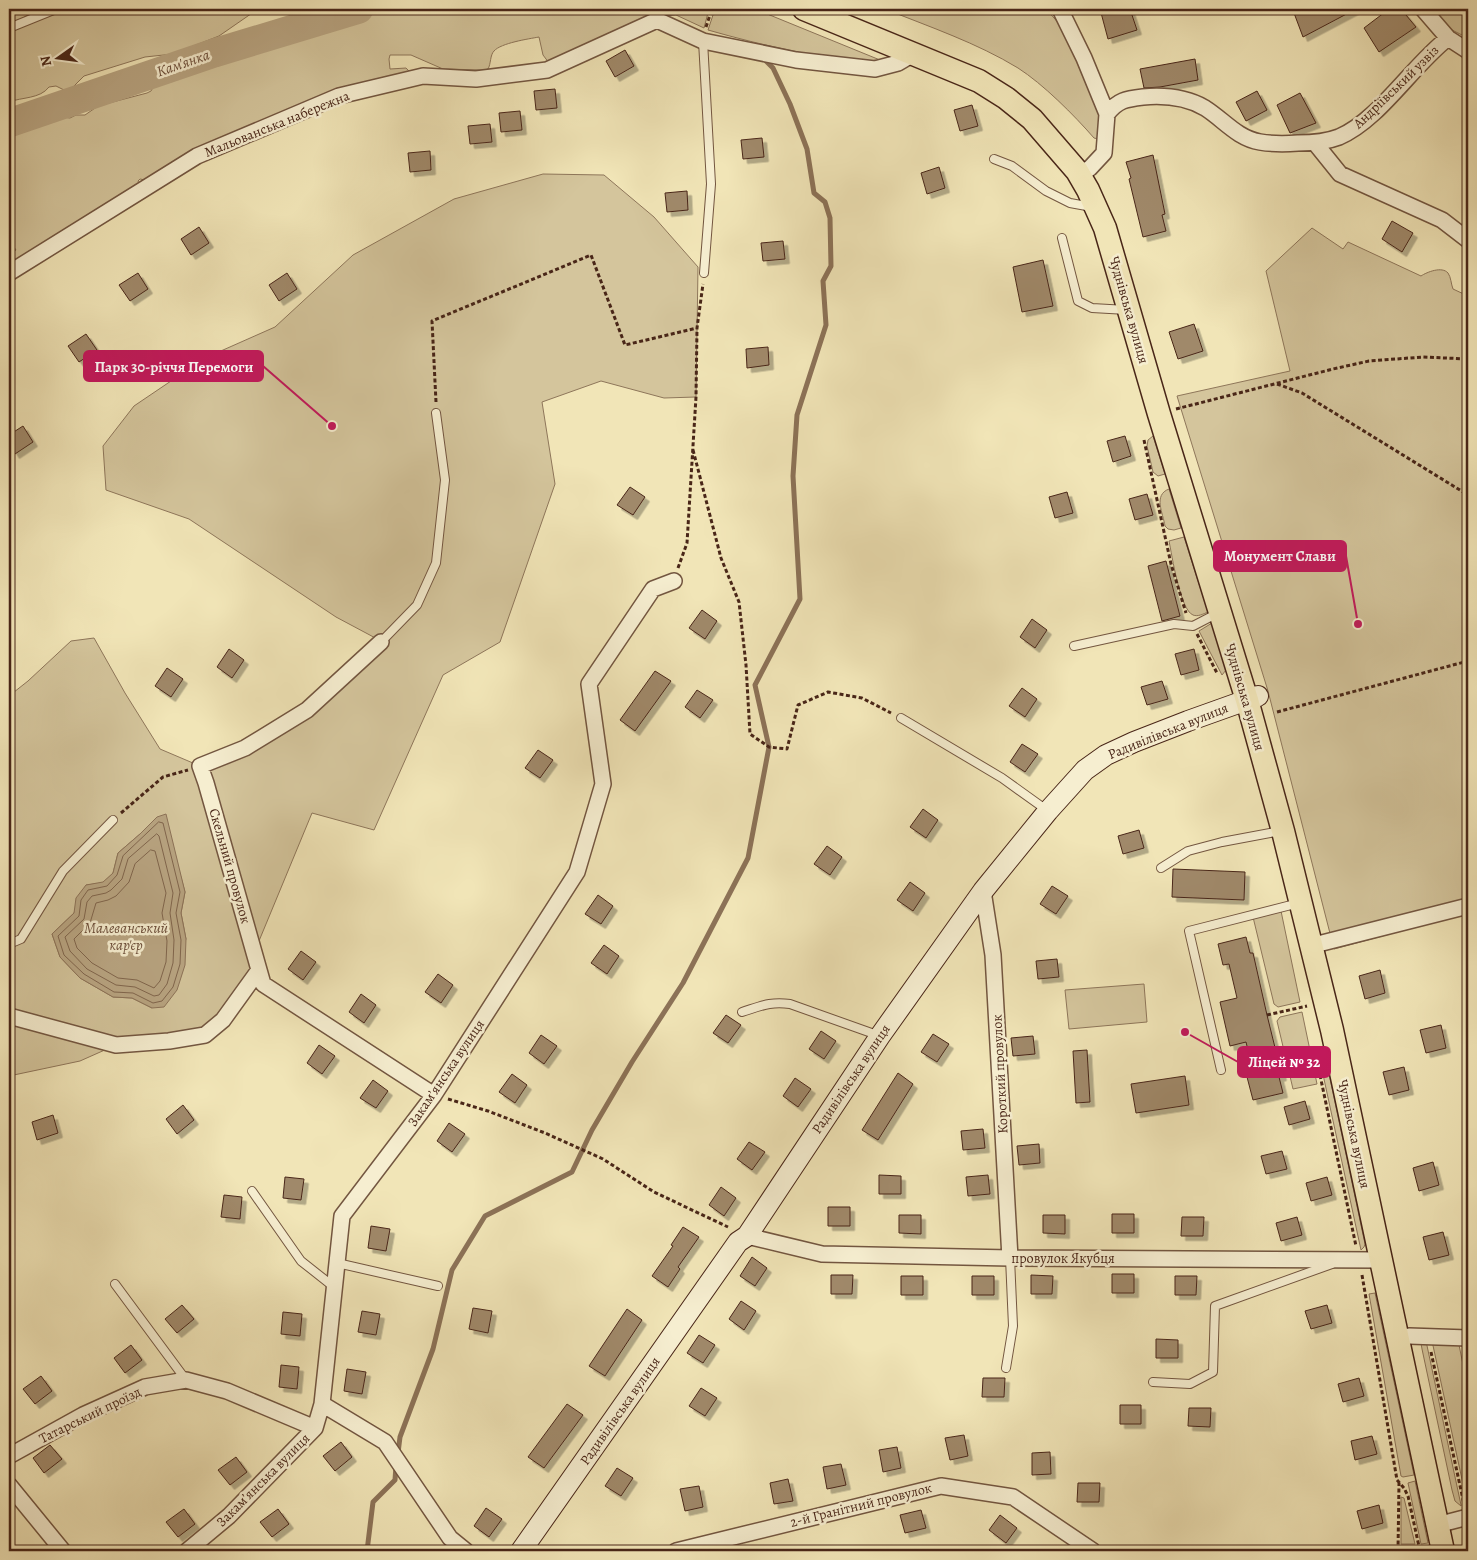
<svg xmlns="http://www.w3.org/2000/svg" width="1477" height="1560" font-family="Alegreya,serif">
<style>
.green{fill:#d4c59c;stroke:#8e765a;fill-rule:evenodd}
.water{fill:#b8a481;stroke:#8c7257}
.lines{fill:none;stroke-linecap:round;stroke-linejoin:round}
.shore{stroke:#80654c;stroke-width:1}
.stream{stroke:#8c7257;stroke-width:5}
.river{stroke:#b8a481;stroke-width:29}
.building{fill:#a0896b;stroke:#492618;filter:url(#shadow)}
.lane-casing{stroke:#735640;stroke-width:10}
.street-casing{stroke:#735640;stroke-width:18}
.secondary-casing{stroke:#492618;stroke-width:22}
.primary-casing{stroke:#492618;stroke-width:25}
.path{stroke:#492618;stroke-width:3;stroke-dasharray:4 2.5;stroke-linecap:butt}
.lane{stroke:#f6eed0;stroke-width:8}
.street{stroke:#f6eed0;stroke-width:15}
.secondary{stroke:#f6eed0;stroke-width:20}
.primary{stroke:#f1e5b7;stroke-width:22}
.labels{text-anchor:middle;dominant-baseline:central;stroke-width:5;stroke-linejoin:round;paint-order:stroke}
.street-label{font-size:14px;fill:#492618;stroke:#f6eed0}
.water-label{font-size:15px;font-style:italic;fill:#6a4c38;stroke:#f6eed0}
.leader{fill:none;stroke:#c2185b;stroke-width:2}
.callout-dot{fill:#c2185b;stroke:#f6eed0;stroke-width:2}
.callout{fill:#c2185b;stroke:#c2185b;stroke-width:2}
.callout-label{font-size:15px;text-anchor:middle;font-weight:bold;fill:#fff}
</style>
<defs>
<filter id="shadow"><feDropShadow dx="4.5" dy="4.5" stdDeviation="0" flood-color="#0004"/></filter>
</defs>
<rect width="100%" height="100%" fill="#f1e5b7"/>
<filter id="stains"><feTurbulence type="fractalNoise" baseFrequency=".004" numOctaves="4"/><feColorMatrix values="0 0 0 0 .2 0 0 0 0 .09 0 0 0 0 .02 0 0 0 .5 -.17"/></filter>
<radialGradient id="worn" r=".72"><stop offset=".6" stop-color="#630" stop-opacity="0"/><stop offset="1" stop-color="#630" stop-opacity=".3"/></radialGradient>
<!-- green -->
<path class="green" d="M9,9H38L9,26Z
M52,9H258L219,36L173,54L145,57L84,76L68,92L56,86L49,87C40,99 22,97 9,102V33Z
M352,9H709L704,28L676,15L664,16L549,63L543,55L539,37C528,39 501,43 494,51C490,55 491,64 488,69L485,70L443,69L411,55H390L389,59L390,69L406,68L409,71L408,74L150,181L140,179L138,181L139,184L9,273V255L16,250L9,240V132L26,128L43,119L55,116L70,118L76,115H85L98,106L109,103L147,93L151,91L157,80L162,77L182,74L209,62L266,46L271,43L279,44L295,39L314,26L348,16Z
M715,9H755L880,60L879,63C822,59 764,46 708,30Z
M885,9H1046L1062,27L1074,52L1099,111L1102,132L1098,139L1094,138C1074,115 1043,84 1018,68C977,43 930,27 885,9Z
M1431,9H1468V38L1448,28Z
M543,174L604,175L654,217L698,267L696,397L664,398L601,381L542,402L555,484L500,642L443,675L374,830L312,813L254,953L259,970L205,1035L116,1045L80,1061L9,1076V696L28,681L71,641L94,638L125,693L160,749L200,766L307,710L381,641L336,617L189,519L106,490L103,446L134,406L205,358L275,327L353,255L454,199ZM157,817L176,859L185,892L181,913L186,939L152,1008L132,998L113,997L80,978L60,957L52,934L74,913L86,885L103,883L113,873L118,853L140,834Z
M1312,228L1343,249L1348,242L1421,276C1427,272 1442,266 1448,273C1451,277 1451,284 1453,289L1468,296V913L1334,949L1268,691L1177,396L1290,371L1266,271Z
M1153,436L1165,474L1158,476L1153,472L1147,446L1148,440Z
M1169,489L1181,528L1174,530L1168,529L1165,526C1163,513 1153,495 1169,489Z
M1184,537L1208,612C1203,614 1198,617 1193,615C1180,610 1172,555 1169,541Z
M1212,623L1226,670L1222,675L1199,631Z
M1281,911L1300,1002L1278,1007L1274,1004L1253,917Z
M1144,984L1147,1022L1069,1029L1065,990Z
M1302,1012L1317,1084L1293,1089L1277,1021L1280,1017Z
M1325,1055L1365,1244L1364,1247L1361,1250L1319,1056Z
M1375,1293L1414,1475L1403,1477L1401,1476L1369,1294Z
M1426,1341L1461,1505V1506L1455,1501L1452,1490L1422,1349L1421,1343Z
M1432,1341L1459,1345L1468,1389V1507Z
M1415,1481L1428,1543L1421,1544L1408,1483Z
M1401,1497L1404,1498L1415,1544H1401Z"/>
<!-- water -->
<path class="water" d="M166,814L185,892L181,913L186,939L185,965L177,990L164,1007L152,1008L132,998L113,997L80,978L60,957L52,934L74,913L76,898L86,885L103,882L113,873L118,853L140,834L157,817Z"/>
<g class="lines">
<!-- shore -->
<path class="shore" d="M159,822L163,823L180,892L176,913L181,940L180,964L173,987L162,1001L153,1003L133,993L114,992L84,974L64,955L58,936L79,916L81,900L88,890L107,886L117,875L123,856Z
M157,834L159,836L173,893L170,913L174,940L173,963L167,984L159,995L154,996L135,987L116,985L87,969L70,951L65,937L84,919L87,902L92,896L106,893L111,890L122,879L128,859Z
M151,850L155,851L166,893L162,913L167,941L166,962L160,981L154,988L137,980L118,978L92,963L77,948L74,939L90,923L96,903L108,900L116,896L129,882L135,864Z"/>
<!-- stream -->
<path class="stream" d="M398,1453L400,1437L433,1349L452,1270L485,1216L572,1172L592,1130L632,1062L683,983L748,858L769,747L755,685L800,599L793,476L797,415L826,325L823,281L831,266L830,218L825,202L814,193L807,149L790,104L773,68L763,58
M367,1551L373,1502L395,1480L396,1466"/>
<!-- river -->
<path class="river" d="M9,123L214,53L359,9"/>
</g>
<!-- building -->
<path class="building" d="M1100,9H1130L1137,30L1108,39Z
M1302,9H1356L1303,37L1294,13Z
M1389,9H1401L1416,27L1379,52L1364,28Z
M625,50L634,66L615,77L606,61Z
M1195,59L1198,80L1160,87L1144,88L1140,69Z
M555,89L557,108L536,110L534,91Z
M1257,91L1267,110L1246,121L1236,102Z
M1300,93L1316,123L1290,133L1277,105Z
M972,105L978,126L960,131L954,110Z
M520,111L522,130L501,132L499,113Z
M490,124L492,142L470,144L468,126Z
M762,138L764,157L743,159L741,140Z
M430,151L431,170L410,172L408,153Z
M1153,155L1165,214L1162,215L1166,231L1143,237L1129,179L1131,178L1126,162Z
M939,167L945,188L927,194L921,173Z
M687,191L688,210L667,212L665,193Z
M1392,221L1413,233L1402,252L1382,239Z
M199,227L209,243L191,255L181,239Z
M783,241L785,259L763,261L761,243Z
M1043,260L1053,306L1022,312L1013,267Z
M138,273L148,289L130,301L119,285Z
M287,273L297,289L279,301L269,285Z
M1194,324L1203,351L1178,359L1169,332Z
M86,334L97,350L79,362L68,346Z
M768,347L769,365L747,368L746,349Z
M23,426L33,442L15,454L9,444V435Z
M1125,436L1131,456L1113,462L1107,441Z
M630,487L645,497L633,515L617,505Z
M1067,492L1073,513L1055,518L1049,497Z
M1147,494L1153,515L1135,520L1129,499Z
M1166,561L1180,616L1162,621L1148,566Z
M702,610L717,621L705,639L689,628Z
M1032,619L1047,630L1035,648L1020,637Z
M229,649L244,660L232,678L217,667Z
M1194,649L1199,670L1181,675L1175,654Z
M167,668L183,679L171,697L155,686Z
M655,671L671,681L635,731L620,720Z
M1162,681L1168,699L1147,705L1141,687Z
M1022,688L1037,699L1025,717L1009,706Z
M697,690L713,700L700,718L685,707Z
M1022,744L1038,754L1025,772L1010,762Z
M538,750L553,760L540,778L525,768Z
M923,809L938,820L926,838L910,827Z
M1139,830L1144,848L1123,854L1118,836Z
M827,846L842,857L830,875L814,864Z
M1173,869L1245,872L1244,900L1172,897Z
M910,882L925,893L913,911L897,900Z
M1052,886L1068,896L1056,914L1040,904Z
M598,895L613,906L601,924L585,914Z
M1246,937L1250,953H1253L1267,1015L1282,1076L1279,1077L1283,1093L1253,1100L1247,1077L1254,1075L1246,1042L1230,1046L1220,1002L1237,998L1229,964L1223,965L1218,944Z
M604,945L619,956L607,974L591,963Z
M301,951L316,962L303,980L288,969Z
M1057,959L1059,977L1038,979L1036,961Z
M1380,970L1385,993L1365,999L1359,976Z
M438,974L453,985L441,1003L425,992Z
M361,994L376,1005L364,1023L349,1012Z
M726,1015L741,1025L728,1043L713,1033Z
M1441,1025L1446,1048L1426,1053L1420,1030Z
M821,1031L836,1041L824,1059L809,1049Z
M933,1034L949,1044L937,1062L921,1052Z
M541,1035L557,1046L544,1064L529,1053Z
M1033,1036L1035,1054L1013,1056L1011,1038Z
M319,1045L335,1056L322,1074L307,1063Z
M1087,1050L1090,1102L1076,1103L1073,1051Z
M1404,1067L1409,1090L1389,1095L1383,1072Z
M898,1073L913,1084L878,1140L862,1130Z
M512,1074L527,1085L515,1103L499,1092Z
M1185,1076L1189,1105L1136,1113L1131,1084Z
M795,1078L811,1089L798,1107L783,1096Z
M373,1080L388,1091L376,1108L360,1098Z
M1305,1101L1310,1119L1289,1125L1284,1107Z
M183,1105L194,1120L177,1134L166,1119Z
M53,1115L58,1133L37,1140L32,1122Z
M449,1123L465,1134L452,1152L437,1141Z
M983,1129L985,1148L963,1150L961,1131Z
M749,1142L765,1152L752,1170L737,1159Z
M1039,1144L1040,1163L1019,1165L1017,1146Z
M1282,1151L1287,1169L1266,1174L1261,1156Z
M1433,1162L1439,1185L1419,1191L1413,1168Z
M879,1175L901,1176V1194H879Z
M988,1175L990,1194L968,1196L966,1177Z
M285,1177L304,1179L301,1200L283,1198Z
M1327,1177L1332,1195L1311,1201L1306,1183Z
M721,1187L736,1198L724,1216L709,1205Z
M224,1195L242,1197L240,1219L221,1217Z
M828,1207H850V1226H828Z
M1112,1214H1134V1233H1112Z
M899,1215H921V1234L899,1233Z
M1043,1215H1065V1234L1043,1233Z
M1182,1217H1204L1203,1236H1181Z
M1297,1217L1302,1235L1281,1241L1276,1223Z
M371,1226L390,1229L386,1251L368,1248Z
M683,1227L699,1237L678,1267L680,1269L668,1287L652,1276L673,1246L671,1245Z
M1443,1232L1449,1255L1429,1260L1423,1237Z
M752,1257L767,1268L755,1286L740,1276Z
M1112,1274H1134V1293H1112Z
M831,1275H853L852,1294H831Z
M1031,1275L1053,1276L1052,1294H1031Z
M901,1276H923V1295H901Z
M972,1276H994V1295H972Z
M1175,1276H1197L1196,1295H1175Z
M741,1301L756,1311L744,1330L729,1319Z
M182,1305L194,1319L177,1333L165,1319Z
M1327,1305L1332,1323L1311,1329L1305,1311Z
M473,1308L492,1311L488,1333L469,1329Z
M627,1309L642,1320L605,1376L589,1366Z
M362,1311L380,1314L376,1335L358,1332Z
M283,1312L302,1314L300,1336L281,1334Z
M699,1335L715,1345L703,1363L687,1353Z
M1156,1339L1178,1340V1358H1156Z
M131,1345L142,1360L125,1373L114,1358Z
M281,1365L299,1367L297,1389L279,1387Z
M347,1369L366,1372L362,1394L344,1391Z
M41,1376L52,1391L35,1404L23,1389Z
M983,1378H1005L1004,1397H982Z
M1359,1378L1364,1396L1343,1402L1338,1384Z
M701,1388L717,1398L705,1416L689,1406Z
M567,1404L583,1415L544,1468L528,1457Z
M1120,1405H1141V1424H1120Z
M1189,1408H1211L1210,1427L1188,1426Z
M964,1435L968,1456L950,1460L945,1438Z
M1372,1436L1377,1454L1355,1460L1351,1441Z
M341,1442L352,1457L335,1471L323,1456Z
M50,1445L62,1459L44,1473L33,1458Z
M897,1447L901,1468L883,1472L879,1450Z
M1050,1452L1051,1474L1032,1475V1453Z
M236,1457L247,1472L230,1485L218,1470Z
M841,1464L846,1485L827,1489L823,1467Z
M617,1468L633,1478L621,1496L605,1486Z
M788,1479L793,1501L774,1504L770,1483Z
M1078,1483H1100L1099,1502H1077Z
M699,1486L703,1507L685,1511L680,1489Z
M1379,1505L1383,1523L1362,1529L1357,1511Z
M486,1508L502,1519L489,1537L474,1526Z
M184,1509L195,1524L178,1537L166,1522Z
M278,1509L289,1524L272,1537L260,1522Z
M921,1510L926,1528L905,1533L900,1515Z
M1000,1515L1017,1528L1006,1543L989,1530Z"/>
<g class="lines">
<!-- lane casing -->
<g class="lane-casing">
<path id="lane" d="M9,28L56,9
M703,41L711,184L704,273
M994,159L1012,166L1046,191L1070,203L1092,207
M1062,238L1078,301L1092,308L1127,310
M381,642L417,605L436,563L445,480L436,413
M1074,646L1174,624L1193,626L1218,613
M901,718L1002,778L1048,811
M1161,868L1188,851L1222,842L1281,831
M9,944L21,939L63,871L113,820
M742,1012C761,1006 771,1001 790,1004L880,1036
M1221,1070L1189,931L1299,903
M252,1191L301,1261L334,1287
M337,1263L438,1286
M115,1284L186,1380
M1006,1368L1013,1326L1010,1258
M1153,1382L1190,1384L1213,1372L1215,1306L1332,1264"/>
</g>
<!-- street casing -->
<g class="street-casing">
<path id="street" d="M1060,9L1084,58L1107,114L1104,153L1090,168L1080,175
M1423,9L1448,38L1468,51
M1107,114C1118,100 1126,99 1143,97C1165,95 1186,97 1205,108C1224,120 1237,138 1260,142C1272,144 1285,144 1298,143C1312,143 1326,142 1339,137C1379,120 1412,66 1448,38
M1315,143L1340,174L1442,220L1468,240
M9,273L197,156L339,96L423,76L476,79L547,70L657,20L703,41L796,60L875,69L898,63L915,53
M381,642L307,710L245,748L200,766L206,783L263,984L434,1095
M983,891L993,955L1010,1258
M1322,943L1468,906
M9,1016L116,1045L169,1041L205,1035L223,1020L259,970
M747,1236L822,1254L1010,1258L1381,1260
M1409,1336L1468,1338
M322,1404L385,1442L450,1538L466,1551
M9,1456L83,1415L145,1387L186,1380L227,1391L315,1428
M9,1485L63,1551
M1437,1525L1468,1517
M187,1551L229,1516L315,1428L322,1404L342,1216L434,1095L577,872L603,784L589,684L653,589L674,581
M676,1551L941,1486L1013,1497L1093,1551"/>
</g>
<!-- secondary casing -->
<g class="secondary-casing">
<path id="secondary" d="M521,1551L738,1242L747,1236L880,1036L983,891L1048,811L1085,770L1106,755L1134,742L1188,721L1258,696"/>
</g>
<!-- primary casing -->
<g class="primary-casing">
<path id="primary" d="M804,9L979,81L1006,98L1032,119L1077,171L1088,190L1105,228L1159,414L1247,700L1283,831L1332,1030L1443,1551"/>
</g>
<!-- path -->
<path class="path" d="M706,27L712,9
M1277,384L1302,393L1468,495
M436,402L432,321L591,255L625,345L697,328
M1176,409L1333,369L1369,361L1423,357L1468,359
M1144,440L1171,564L1186,613
M693,450L721,558L739,602L746,665L750,734L769,747L787,749L798,705L828,692L862,698L891,713
M678,568L687,543L696,397L697,328L703,284
M1197,634L1217,673
M1277,712L1468,661
M121,813L163,777L188,770
M1267,1015L1307,1006
M1316,1056L1356,1246
M448,1099L488,1111L545,1133L603,1159L654,1192L728,1227
M1362,1275L1397,1480L1404,1488L1408,1496L1420,1551
M1431,1352L1464,1504
M1398,1551L1399,1483
M1411,1551L1420,1550"/>
<!-- lane -->
<use href="#lane" class="lane"/>
<!-- street -->
<use href="#street" class="street"/>
<!-- secondary -->
<use href="#secondary" class="secondary"/>
<!-- primary -->
<use href="#primary" class="primary"/>
</g>
<g class="labels">
<!-- street labels -->
<g class="street-label">
<text transform="translate(1396 87) rotate(-44)">Андріївський узвіз</text>
<text transform="translate(277 124) rotate(-22)">Мальованська набережна</text>
<text transform="translate(1129 310) rotate(74)">Чуднівська вулиця</text>
<text transform="translate(1245 697) rotate(74)">Чуднівська вулиця</text>
<text transform="translate(1168 731) rotate(-22)">Радивілівська вулиця</text>
<text transform="translate(230 866) rotate(74)">Скельний провулок</text>
<text transform="translate(446 1073) rotate(-56)">Закамʼянська вулиця</text>
<text transform="translate(1000 1074) rotate(-93)">Короткий провулок</text>
<text transform="translate(851 1079) rotate(-56)">Радивілівська вулиця</text>
<text transform="translate(1354 1134) rotate(78)">Чуднівська вулиця</text>
<text x="1063" y="1258">провулок Якубця</text>
<text transform="translate(620 1411) rotate(-55)">Радивілівська вулиця</text>
<text transform="translate(90 1415) rotate(-26)">Татарський проїзд</text>
<text transform="translate(263 1480) rotate(-45)">Закамʼянська вулиця</text>
<text transform="translate(861 1505) rotate(-14)">2-й Гранітний провулок</text>
</g>
<!-- water labels -->
<g class="water-label">
<text transform="translate(183 63) rotate(-19)">Кам'янка</text>
<text x="126" y="928">Малеванський<tspan x="126" dy="17">кар'єр</tspan></text>
</g>
</g>
<!-- callouts -->
<path class="leader" d="M332 426L263 366M1358 624L1346 556M1185 1032L1238 1062"/>
<g class="callout-dot">
<circle cx="332" cy="426" r="5"/>
<circle cx="1358" cy="624" r="5"/>
<circle cx="1185" cy="1032" r="5"/>
</g>
<g class="callout">
<rect x="84" y="351" width="179" height="30" rx="5"/>
<rect x="1214" y="541" width="132" height="30" rx="5"/>
<rect x="1238" y="1047" width="92" height="30" rx="5"/>
</g>
<g class="callout-label">
<text x="174" y="372">Парк 30-річчя Перемоги</text>
<text x="1280" y="561">Монумент Слави</text>
<text x="1284" y="1067">Ліцей № 32</text>
</g>
<!-- margin -->
<rect width="1477" height="1560" fill="none" stroke="#f1e5b7" stroke-width="30"/>
<rect x="10" y="10" width="1457" height="1540" fill="none" stroke="#492618" stroke-width="2.5"/>
<rect x="15" y="15" width="1447" height="1530" fill="none" stroke="#492618"/>
<!-- north arrow -->
<g transform="translate(58 58) rotate(256)" stroke="#f6eed0" stroke-width="4" paint-order="stroke">
<path d="M0-4L9 19L0 12L-9 19Z" fill="#492618"/>
<text y="-8" font-size="14" font-weight="bold" text-anchor="middle" fill="#492618">N</text>
</g>
<rect width="100%" height="100%" filter="url(#stains)"/>
<rect width="100%" height="100%" fill="url(#worn)"/>
</svg>
